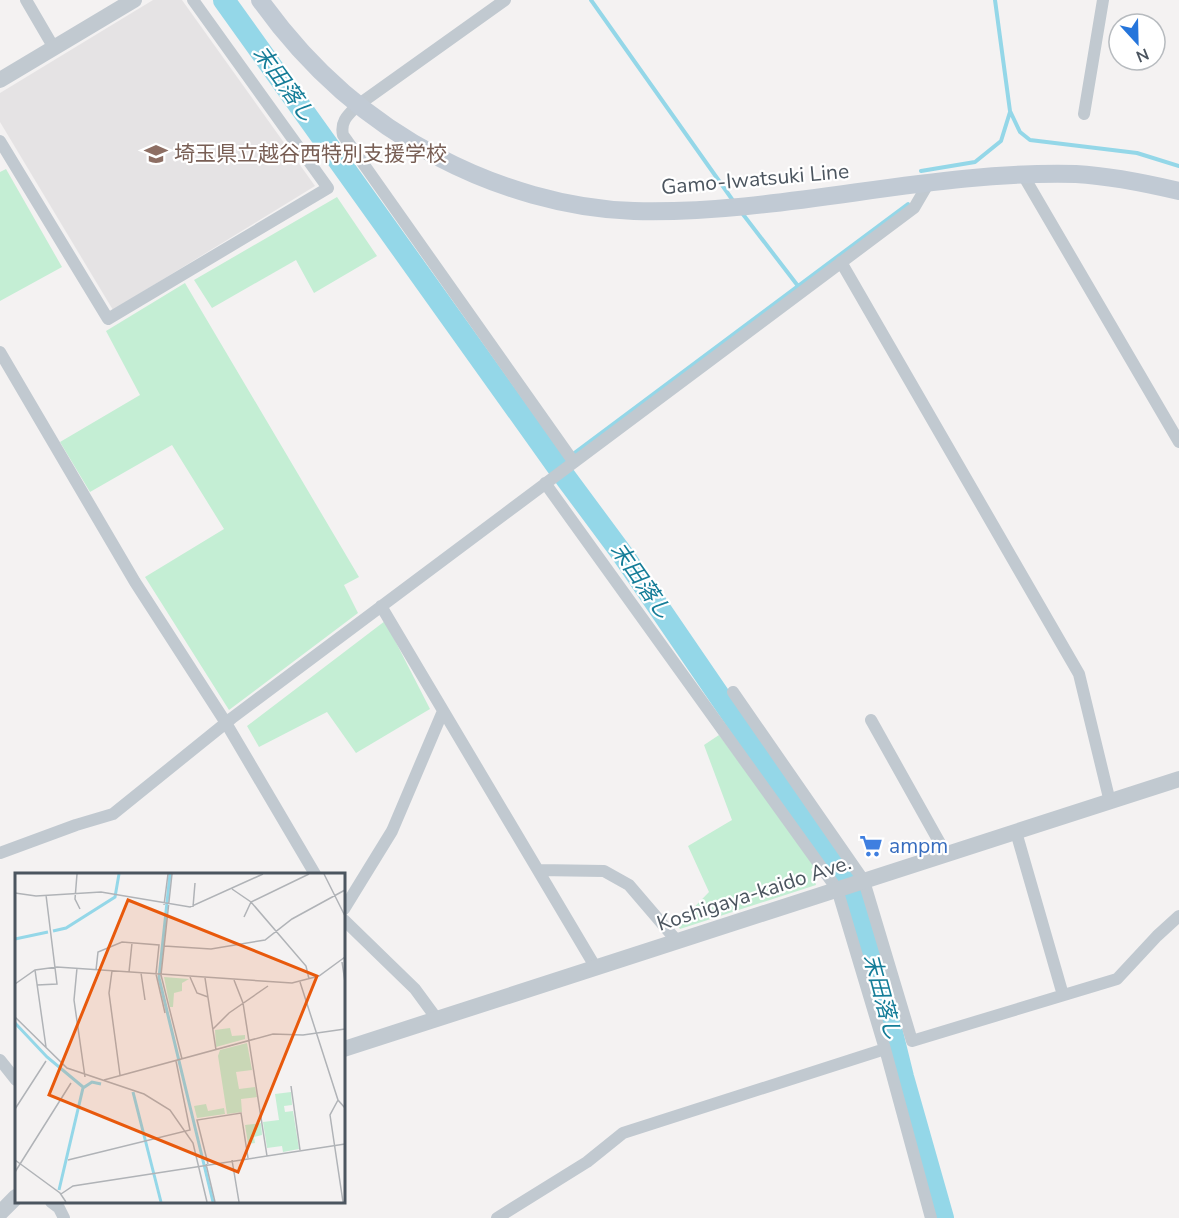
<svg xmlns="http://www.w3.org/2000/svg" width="1179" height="1218" font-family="'Nunito Sans','Noto Sans JP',sans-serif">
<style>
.education{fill:#e5e3e4}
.green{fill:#c4eed4}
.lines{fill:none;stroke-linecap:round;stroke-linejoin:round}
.stream{stroke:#94d7e8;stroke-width:4}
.river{stroke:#94d7e8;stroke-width:22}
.minor{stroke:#c1c9d0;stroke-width:12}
.tertiary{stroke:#c1c9d0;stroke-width:16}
.secondary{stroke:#c1cad4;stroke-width:18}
.labels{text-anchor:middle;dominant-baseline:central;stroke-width:4.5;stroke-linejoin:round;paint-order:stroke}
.education-label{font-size:21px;fill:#785e54;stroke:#fff;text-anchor:start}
.street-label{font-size:21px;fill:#4b555f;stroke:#fff}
.shop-label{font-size:21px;fill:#366cbe;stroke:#fff;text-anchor:start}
.water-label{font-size:22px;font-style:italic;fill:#157d98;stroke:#fff}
.inset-river{fill:none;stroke:#94d7e8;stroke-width:3}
.inset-road{fill:none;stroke:#b0b3b7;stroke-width:1.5}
.view{fill:#e8590c;fill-opacity:0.15;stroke:#e8590c;stroke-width:3}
.inset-edge{fill:none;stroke:#4b555f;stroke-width:3}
</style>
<rect width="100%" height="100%" fill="#f4f2f2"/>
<!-- education -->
<path class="education" d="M153,0H182L315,186L113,310L0,122V93Z"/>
<!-- green -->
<path class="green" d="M6,169L62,267L0,301V172Z
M337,197L377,256L314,293L296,260L212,308L194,280Z
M185,283L359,577L344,585L358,613L229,710L145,577L224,529L172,445L90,492L60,442L140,395L106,331Z
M385,621L430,709L356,753L327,712L259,747L247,726Z
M719,735L817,866L811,869L816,885L680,929L677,925L709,892L688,846L732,820L704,745Z"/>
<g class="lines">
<!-- stream -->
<path class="stream" d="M591,0L734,202
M995,0L1010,111L1020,132L1030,140L1137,153L1179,166
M921,171L975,162L1001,141L1010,112
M742,213L798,286
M557,466L908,204"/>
<!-- river -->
<path class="river" d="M224,0L557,466L623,555L757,751L839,865L855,897L885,1004L903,1077L943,1218"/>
<!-- minor -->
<path class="minor" d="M26,0L54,48
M505,0L358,105C348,115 340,121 343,135L573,461
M1084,114L1103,0
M0,141L108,319L328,188L193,0
M1023,175L1179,442
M841,262L1079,674L1110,802
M0,352L135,582L226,723L315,874
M545,483L837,889L885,1049L931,1218
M381,606L596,968
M733,692L864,881L912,1041L1117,979L1157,936L1179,916
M871,720L946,854
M1016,832L1063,995
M0,853L76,825L113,814L232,718L914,208L928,184
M538,870L604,871L629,885L677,941
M344,909L392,831L443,711
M344,920L415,989L437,1019
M0,1060L16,1080
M51,1202L59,1208L64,1218
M497,1218L587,1162L623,1133L885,1049"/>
<!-- tertiary -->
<path class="tertiary" d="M0,80L134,0
M344,1049L1179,779
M0,1213L16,1197"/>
<!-- secondary -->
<path class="secondary" d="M260,0C307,66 367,120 438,157C497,188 567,209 634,211C782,215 928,170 1076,174C1111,176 1145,183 1179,191"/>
</g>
<!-- icons -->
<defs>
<g id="school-bare" transform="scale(1.8)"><path d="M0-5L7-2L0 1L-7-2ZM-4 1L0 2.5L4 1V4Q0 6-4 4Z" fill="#8d6e63" stroke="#fff" stroke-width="2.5" paint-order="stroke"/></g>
<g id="supermarket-bare" transform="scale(1.8)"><path d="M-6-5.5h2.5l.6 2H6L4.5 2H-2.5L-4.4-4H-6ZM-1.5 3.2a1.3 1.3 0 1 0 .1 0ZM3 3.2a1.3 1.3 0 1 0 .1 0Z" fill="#3f7fe0" stroke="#fff" stroke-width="2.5" paint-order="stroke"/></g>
</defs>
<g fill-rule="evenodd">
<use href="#school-bare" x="156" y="154"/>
<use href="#supermarket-bare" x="871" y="846"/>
</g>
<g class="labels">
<!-- education labels -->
<g class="education-label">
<text x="174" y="154">埼玉県立越谷西特別支援学校</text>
</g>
<!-- street labels -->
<g class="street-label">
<text transform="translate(755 179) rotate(-5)">Gamo-Iwatsuki Line</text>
<text transform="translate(754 893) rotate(-18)">Koshigaya-kaido Ave.</text>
</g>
<!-- shop labels -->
<g class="shop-label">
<text x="889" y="846">ampm</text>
</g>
<!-- water labels -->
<g class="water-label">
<text transform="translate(284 84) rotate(54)">末田落し</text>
<text transform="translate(641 581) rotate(55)">末田落し</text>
<text transform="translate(882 997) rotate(75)">末田落し</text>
</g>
</g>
<!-- overview -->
<g transform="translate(15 873)">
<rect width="330" height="330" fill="#f4f2f2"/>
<path d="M149,104L174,106L167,110V118L159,120L158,134H155ZM215,155L217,163L230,162V166L201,174L200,157ZM232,170L237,197L221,199L224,216L240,214L242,224L226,226L227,239L212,241L203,183L205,177ZM276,219L277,232L269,233L270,239L278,238L284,276L268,279L267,273L252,275L248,249L264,247L260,221ZM191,231L193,238L209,235L210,241L182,245L179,233ZM246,250L247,262L239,264L240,270L233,271L230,252Z" fill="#c4eed4"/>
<path class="inset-river" d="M155,1L144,105L198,329M38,58L51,55L100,24L104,1M0,66L33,59M0,150L32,184L68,214M118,219L146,329M44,317L68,215L77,209L86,211"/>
<path class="inset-road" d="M62,1L60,26L65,36M157,1L146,102L167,186M309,1L330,43M217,16L236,29L291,93L294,106M0,20L21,23L86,19L175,34L248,1M149,32L153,1M178,34L180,10M229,44L236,29L294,1M149,73L196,76L250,67L277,46L330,17M327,89L330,109M62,95L59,127L70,204M20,97L31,174M81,97L83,79L107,69L144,72L141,101L150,140M97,98L94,120L105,202M114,99L117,70M126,100L130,127M175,104L182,120L193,124M190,105L201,177M219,107L228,130L252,283M285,109L323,227L330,235M0,111L20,97L42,94L277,110L304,103L330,84M22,112L42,111L31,22M0,144L52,195L129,221L155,237L178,270L192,329M198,156L214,140L253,113M89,207L258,161L288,162L330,156M276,213L285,277M323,227L315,242L328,329M0,236L31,188M0,287L45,320L51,329M53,287L175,257L161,188M217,287L224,329M191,291L200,329M193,291L182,247L226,240L233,285M0,299L56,210M46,321L58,313L330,271"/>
<path class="view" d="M113,27L302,103L223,299L34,222Z"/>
<rect width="330" height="330" class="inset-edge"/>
</g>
<!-- north arrow -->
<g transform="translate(1137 42) rotate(158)"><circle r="28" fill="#ffffff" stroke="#b7bbbf" stroke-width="1.5"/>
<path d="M0-4.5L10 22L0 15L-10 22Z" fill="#2575db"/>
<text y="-9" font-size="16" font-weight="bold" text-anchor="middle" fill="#4b555f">N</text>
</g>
</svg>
